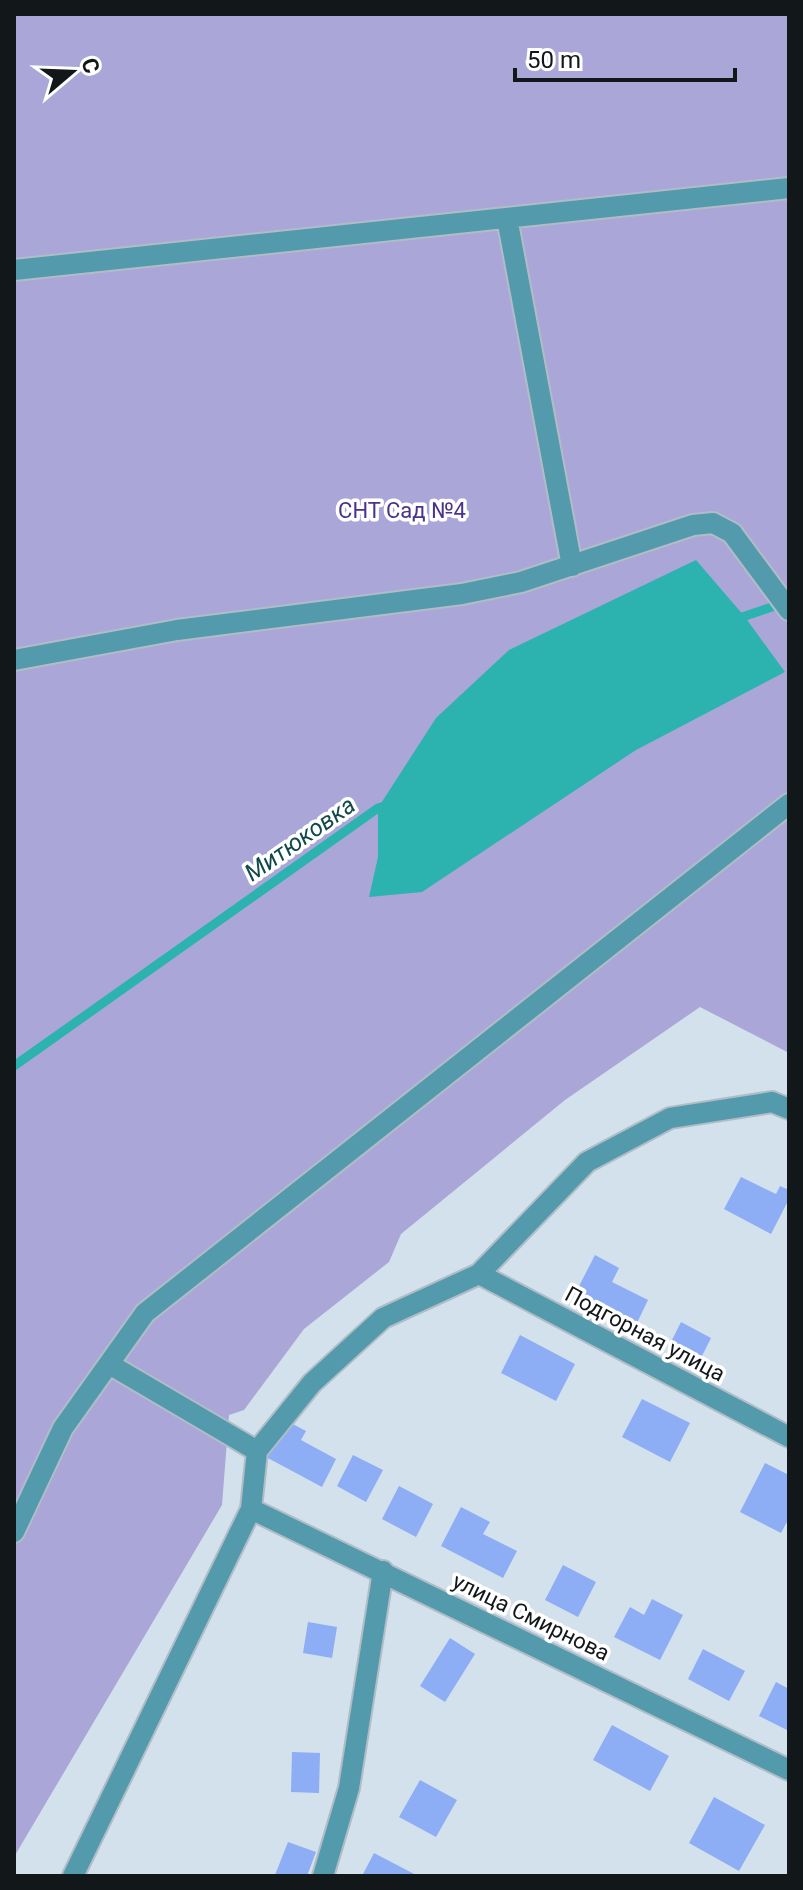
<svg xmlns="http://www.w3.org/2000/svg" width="803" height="1890" font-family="Roboto,sans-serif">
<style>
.green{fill:#aba6d8}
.water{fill:#2cb2af}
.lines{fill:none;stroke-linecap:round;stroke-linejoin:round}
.stream{stroke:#2cb2af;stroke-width:9}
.building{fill:#8dadf5}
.minor-casing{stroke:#b0bdc6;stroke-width:24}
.minor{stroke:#539aad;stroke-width:20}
.labels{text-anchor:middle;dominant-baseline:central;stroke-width:7;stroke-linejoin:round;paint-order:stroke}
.park-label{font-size:22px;fill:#49338c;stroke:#fff}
.street-label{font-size:22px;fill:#12171a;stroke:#fff}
.water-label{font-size:24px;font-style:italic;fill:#114948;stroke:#fff}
</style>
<rect width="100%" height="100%" fill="#d3e1ec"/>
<!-- green -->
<path class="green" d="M14,14H789V1053L700,1007L565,1100L401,1234L389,1262L304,1329L244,1410L229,1415L222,1505L14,1857Z"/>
<!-- water -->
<path class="water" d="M696,560L745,617L785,672L636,750L422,892L369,897L378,857V808L436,718L509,650Z"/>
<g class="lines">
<!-- stream -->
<path class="stream" d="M733,620L784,603
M14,1066L378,808L388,805"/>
</g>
<!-- building -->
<path class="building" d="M741,1177L776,1194L780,1186L789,1190V1199L771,1234L724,1209Z
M595,1255L619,1268L612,1282L648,1300L636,1325L575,1294Z
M681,1322L711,1338L699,1362L669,1346Z
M520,1335L575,1364L556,1401L501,1373Z
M642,1399L690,1423L670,1462L622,1437Z
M285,1420L306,1431L301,1440L336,1459L322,1487L266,1457Z
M353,1455L383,1470L366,1502L337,1486Z
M765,1463L789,1475V1518L781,1533L740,1512Z
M399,1486L433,1504L416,1537L382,1519Z
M461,1507L490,1522L483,1534L517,1551L503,1578L441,1546Z
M563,1565L596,1582L578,1617L545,1600Z
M652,1599L683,1615L660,1660L614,1637L630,1607L644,1615Z
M308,1622L337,1627L332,1658L303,1653Z
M450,1638L475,1654L445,1702L420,1686Z
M703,1649L745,1671L729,1701L688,1679Z
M776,1682L789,1689V1731L759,1716Z
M612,1725L669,1756L650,1791L593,1760Z
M292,1752L320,1753L319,1793L291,1792Z
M420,1780L457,1800L436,1837L399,1817Z
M714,1797L765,1825L739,1871L689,1843Z
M288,1842L316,1852L307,1876L275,1875Z
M374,1853L418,1876H362Z"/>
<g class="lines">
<!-- minor casing -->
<g class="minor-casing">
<path id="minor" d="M507,218L572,566
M14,270L789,188
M14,660L177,630L462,594L521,582L693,525L713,523L732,533L789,610
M479,1274L789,1437
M109,1364L257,1451
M251,1509L789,1770
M14,1532L63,1428L145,1313L789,804
M73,1876L251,1509L257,1451L312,1383L383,1318L479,1274L587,1162L670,1118L772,1102L789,1109
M323,1876L349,1788L383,1571"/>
</g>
<!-- minor -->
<use href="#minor" class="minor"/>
</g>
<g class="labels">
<!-- park labels -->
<g class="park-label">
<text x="402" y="510">СНТ Сад №4</text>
</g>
<!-- street labels -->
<g class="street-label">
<text transform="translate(645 1334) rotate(28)">Подгорная улица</text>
<text transform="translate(531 1617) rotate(26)">улица Смирнова</text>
</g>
<!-- water labels -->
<g class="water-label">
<text transform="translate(300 839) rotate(-35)">Митюковка</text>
</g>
</g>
<!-- border -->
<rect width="803" height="1890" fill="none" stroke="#12171a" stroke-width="32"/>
<!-- north arrow -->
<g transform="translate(72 72) rotate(71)" stroke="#ffffff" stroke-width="6" paint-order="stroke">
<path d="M0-6L14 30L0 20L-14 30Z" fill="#12171a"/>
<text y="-12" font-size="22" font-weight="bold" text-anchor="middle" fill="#12171a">С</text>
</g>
<!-- scale -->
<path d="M515 68v12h220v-12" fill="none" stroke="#12171a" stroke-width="4"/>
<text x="527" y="68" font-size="24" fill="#12171a" stroke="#ffffff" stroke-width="6" paint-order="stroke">50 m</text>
</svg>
